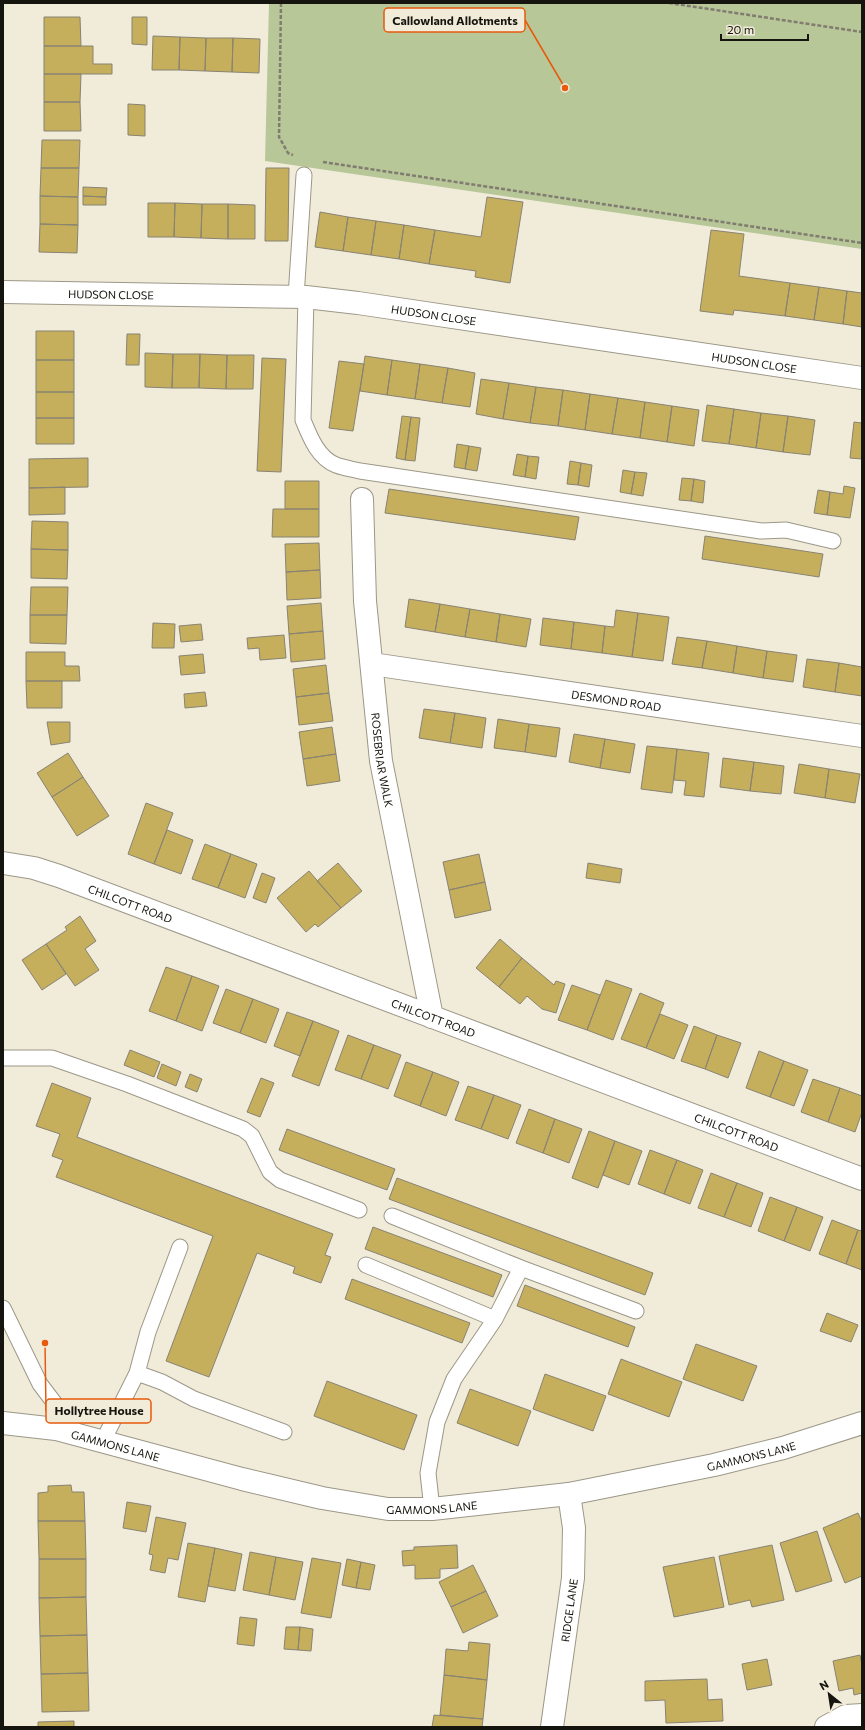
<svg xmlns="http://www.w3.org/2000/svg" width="865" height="1730" font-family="Commissioner,sans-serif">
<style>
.green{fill:#b7c798}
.building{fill:#c5ae5c;stroke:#888373}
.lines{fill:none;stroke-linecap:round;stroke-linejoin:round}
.lane-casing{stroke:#9c9787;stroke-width:17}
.street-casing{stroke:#9c9787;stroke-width:24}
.path{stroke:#807c70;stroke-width:2.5;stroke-dasharray:4 2;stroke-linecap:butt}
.lane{stroke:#fff;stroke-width:15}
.street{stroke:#fff;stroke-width:22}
.labels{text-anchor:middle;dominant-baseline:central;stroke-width:3;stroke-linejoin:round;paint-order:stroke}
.street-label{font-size:11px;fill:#16140e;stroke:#f1ecda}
.leader{fill:none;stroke:#e8590c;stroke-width:1.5}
.callout-dot{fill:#e8590c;stroke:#f1ecda;stroke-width:1.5}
.callout{fill:#f1ecda;stroke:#e8590c;stroke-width:1.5}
.callout-label{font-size:12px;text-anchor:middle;font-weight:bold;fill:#16140e}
</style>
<rect width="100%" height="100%" fill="#f1ecda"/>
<!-- green -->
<path class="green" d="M269,3H862V249L265,161Z"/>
<!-- building -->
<path class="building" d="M44,17H80L81,46H44Z
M132,17H147V45L132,44Z
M153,36L180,37L179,70H152Z
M180,37L206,38L205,71L179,70Z
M206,38H233L232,72L205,71Z
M233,38L260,39L259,73L232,72Z
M44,46H93V64H112V74H44Z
M44,74H81L80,102H44Z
M44,102H80L81,131H44Z
M128,104L145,105V136L128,135Z
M42,140H80L79,168H41Z
M41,168H79L78,197L40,196Z
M266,168H289L288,241H265Z
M83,187L107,188L106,197L83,196Z
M40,196L78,197V225L40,224Z
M83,196L106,197V205H83Z
M487,197L523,202L510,283L475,277L476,271L429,264L435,230L481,237Z
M148,203H175L174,237H148Z
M175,203L202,204L201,238L174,237Z
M202,204H228V239L201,238Z
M228,204L255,205V239H228Z
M320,212L348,217L343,251L315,247Z
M348,217L376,221L371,255L343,251Z
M376,221L404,225L399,259L371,255Z
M40,224L78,225L77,253L39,252Z
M404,225L435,230L429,264L399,259Z
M711,230L744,234L739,276L790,283L785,316L734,310L733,315L700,311Z
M790,283L819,287L814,320L785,316Z
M819,287L847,291L843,324L814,320Z
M847,291L862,293V327L843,324Z
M36,331H74V360H36Z
M127,334H140L139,365H126Z
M145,353L173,354L172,388L145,387Z
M173,354H200L199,388H172Z
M200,354L227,355L226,389L199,388Z
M227,355H254L253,389H226Z
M365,356L392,360L387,395L360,391Z
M262,358L286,359L281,472L257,471Z
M36,360H74V392H36Z
M392,360L420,364L415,399L387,395Z
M339,361L364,364L353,431L329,428Z
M420,364L448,368L442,403L415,399Z
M448,368L475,373L470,407L442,403Z
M481,379L509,383L503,419L476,414Z
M509,383L536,387L530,423L503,419Z
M536,387L563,390L558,426L530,423Z
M563,390L590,394L585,430L558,426Z
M36,392H74V418H36Z
M590,394L618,398L612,434L585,430Z
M618,398L645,402L640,438L612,434Z
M645,402L672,406L667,442L640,438Z
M707,405L734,409L729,444L702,441Z
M672,406L699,410L694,446L667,442Z
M734,409L761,413L756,448L729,444Z
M761,413L788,416L783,452L756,448Z
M402,416L411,417L405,460L396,458Z
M788,416L815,420L810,455L783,452Z
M411,417L420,418L415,461L405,460Z
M36,418H74V444H36Z
M854,422L862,423V459L850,458Z
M457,444L469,446L465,469L454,467Z
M469,446L481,448L477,471L465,469Z
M517,454L528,456L525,477L513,475Z
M528,456L539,457L536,479L525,477Z
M88,458V487L29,488V459Z
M570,461L581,463L578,485L567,484Z
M581,463L592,465L589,487L578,485Z
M623,470L635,472L631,494L620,492Z
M635,472L647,473L643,496L631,494Z
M682,478L694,479L691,501L679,500Z
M694,479L705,481L703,503L691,501Z
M285,481H319V509H285Z
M844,486L855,488L850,518L827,515L830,492L843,494Z
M65,487V514L29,515V488Z
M389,489L579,517L575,540L385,513Z
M818,490L830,492L827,515L814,513Z
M273,509H319V537H272Z
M32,521L68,522V550L31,549Z
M705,536L823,554L819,577L702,559Z
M319,543L320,570L286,572L285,544Z
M31,549L68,550L67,579L31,578Z
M320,570L321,598L287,600L286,572Z
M31,587H68L67,615H30Z
M409,599L440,604L435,632L405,627Z
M321,603L323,631L289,634L287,606Z
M440,604L470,609L465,637L435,632Z
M470,609L500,614L496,642L465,637Z
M616,610L638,613L632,657L602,653L605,626L614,627Z
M638,613L669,617L663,661L632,657Z
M500,614L531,619L526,647L496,642Z
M30,615H67L66,644L30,643Z
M543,618L574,622L571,649L540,645Z
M574,622L605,626L602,653L571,649Z
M153,623L175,624L174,648H152Z
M201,624L203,640L181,642L179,626Z
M323,631L325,659L291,662L289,634Z
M284,635L286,658L260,660L259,648L248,649L247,638Z
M677,637L707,641L702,668L672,664Z
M707,641L737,646L733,673L702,668Z
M737,646L767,651L763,678L733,673Z
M767,651L797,655L793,682L763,678Z
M26,652H65V666H79L80,681H26Z
M203,654L205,673L181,675L179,656Z
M807,659L839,663L835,692L803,687Z
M839,663L862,667V696L835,692Z
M326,665L329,693L296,697L293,669Z
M26,681H62V708H27Z
M205,692L207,706L185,708L184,694Z
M329,693L333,721L299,725L296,697Z
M424,709L455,713L450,743L419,738Z
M455,713L486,718L482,748L450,743Z
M498,719L529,724L525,752L494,748Z
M47,722H70V742L51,745Z
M529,724L560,728L556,757L525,752Z
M332,727L336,754L303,759L299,732Z
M574,734L605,739L600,768L569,762Z
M605,739L635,744L630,773L600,768Z
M647,746L677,749L672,793L641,789Z
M677,749L709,753L704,797L684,795L686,781L674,780Z
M68,753L83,777L52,797L37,773Z
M336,754L340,781L307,786L303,759Z
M723,758L754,762L750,791L720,787Z
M754,762L784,766L781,794L750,791Z
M799,764L829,769L825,798L794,793Z
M829,769L860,774L855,803L825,798Z
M83,777L109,816L77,836L52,797Z
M146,803L173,813L154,864L128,854Z
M167,830L193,840L181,874L154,864Z
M205,844L231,854L218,888L192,879Z
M231,854L257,864L245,898L218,888Z
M479,854L485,882L449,890L443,862Z
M338,863L362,891L341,908L317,881Z
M588,863L622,869L620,883L586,878Z
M309,871L341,908L318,927L315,924L306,932L277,898Z
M262,873L275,878L266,903L253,898Z
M485,882L491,910L455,918L449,890Z
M80,916L96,941L85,949L99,970L75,986L46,944L67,930L65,927Z
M500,939L522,958L499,987L476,968Z
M46,944L66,974L42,990L22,960Z
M522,958L554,985L556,981L565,984L556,1013L542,1009L527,996L520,1004L499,987Z
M166,967L192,976L176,1021L149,1011Z
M192,976L219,986L202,1031L176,1021Z
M606,980L632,989L613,1040L587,1030Z
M572,985L600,995L587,1030L558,1020Z
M226,989L253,999L240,1033L213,1023Z
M640,993L664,1003L646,1048L621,1039Z
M253,999L279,1009L266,1043L240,1033Z
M287,1012L313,1021L300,1056L274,1046Z
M660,1014L688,1025L674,1059L646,1048Z
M313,1021L339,1031L319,1086L292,1076Z
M694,1026L717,1035L705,1069L681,1061Z
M348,1035L374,1045L361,1079L335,1070Z
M717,1035L741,1043L728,1078L705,1069Z
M374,1045L401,1055L388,1089L361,1079Z
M130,1050L160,1062L154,1077L124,1065Z
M759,1051L784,1061L770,1097L746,1088Z
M784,1061L808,1070L794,1106L770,1097Z
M406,1062L433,1072L420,1106L394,1096Z
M162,1064L181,1072L176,1086L157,1078Z
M433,1072L459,1082L446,1116L420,1106Z
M190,1074L202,1079L197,1092L185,1087Z
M261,1078L274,1083L260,1117L247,1112Z
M813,1079L840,1088L828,1122L801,1112Z
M52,1083L91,1098L77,1137L333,1234L325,1255L331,1257L321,1283L293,1273L295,1267L257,1253L209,1377L166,1361L213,1236L56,1177L63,1160L52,1156L60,1134L36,1126Z
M468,1086L494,1095L481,1129L455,1120Z
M840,1088L862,1096V1112L855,1132L828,1122Z
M494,1095L521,1105L508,1139L481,1129Z
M529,1109L555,1119L543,1153L516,1143Z
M555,1119L582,1129L569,1163L543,1153Z
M287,1129L395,1169L387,1190L279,1150Z
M589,1131L615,1141L598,1188L572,1178Z
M615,1141L642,1151L629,1185L603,1175Z
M650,1150L677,1160L664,1194L638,1184Z
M677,1160L703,1170L690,1204L664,1194Z
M711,1173L737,1183L724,1217L698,1208Z
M397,1178L653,1273L645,1295L389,1199Z
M737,1183L763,1193L751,1227L724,1217Z
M770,1197L797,1207L784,1241L758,1231Z
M797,1207L823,1217L810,1251L784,1241Z
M832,1220L858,1230L846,1264L819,1254Z
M373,1227L502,1275L493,1297L365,1249Z
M858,1230L862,1231V1270L846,1264Z
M352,1279L470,1323L462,1343L345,1299Z
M525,1285L635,1327L628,1347L517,1306Z
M827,1313L858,1325L851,1342L820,1331Z
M696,1344L757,1366L743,1401L683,1379Z
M621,1359L682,1382L669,1417L608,1394Z
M545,1374L606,1396L593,1431L533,1409Z
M327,1381L417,1415L404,1450L314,1416Z
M470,1389L531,1411L518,1446L457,1423Z
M71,1485L72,1492H84L85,1521H38V1493L48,1492V1486Z
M127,1502L151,1506L146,1532L123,1528Z
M858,1513L862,1522V1576L845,1583L823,1528Z
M156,1517L186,1523L178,1560L168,1558L165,1573L150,1570L153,1555L149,1554Z
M38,1521H85L86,1559H39Z
M817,1531L832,1581L796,1592L780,1543Z
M188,1543L215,1548L205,1602L178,1597Z
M457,1545L458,1568L440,1569V1578L415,1579V1565L403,1566L402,1551L414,1550V1547Z
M772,1545L784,1600L752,1607L750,1600L729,1605L719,1556Z
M215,1548L242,1554L235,1591L208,1586Z
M250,1552L276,1557L269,1595L243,1590Z
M276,1557L303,1562L295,1600L269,1595Z
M714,1557L724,1607L674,1617L663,1567Z
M312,1558L341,1563L331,1618L301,1613Z
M39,1559H86V1597L39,1598Z
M347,1559L361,1562L356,1588L342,1585Z
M361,1562L375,1565L370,1590L356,1588Z
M473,1565L486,1591L451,1607L439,1582Z
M486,1591L498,1616L463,1633L451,1607Z
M86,1597L87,1635L40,1636L39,1598Z
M240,1617L257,1619L254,1646L237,1644Z
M286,1627H300L298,1650L284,1649Z
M300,1627L313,1629L311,1651L298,1650Z
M87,1635L88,1673L41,1674L40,1636Z
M469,1642L490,1644L487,1680L444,1675L446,1649L468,1651Z
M860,1655L862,1665V1693L854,1695L853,1688L839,1691L833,1661Z
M767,1659L772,1685L747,1690L742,1664Z
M88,1673L89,1711L42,1712L41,1674Z
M444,1675L487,1680L483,1719L440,1715Z
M707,1679L708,1700L722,1699L723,1721L666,1723L665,1700L645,1701V1681Z
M434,1715L483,1719L482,1727H432Z
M74,1721V1727H38V1722Z"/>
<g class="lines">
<!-- lane casing -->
<g class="lane-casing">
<path id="lane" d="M296,297L304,175
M306,297L303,420C310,437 318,458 336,465C344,468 352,469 360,471L761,531L786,530L833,541
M3,1058H52L127,1084L243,1129L252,1136L270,1172L280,1180L359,1210
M392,1216L521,1268L495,1319L454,1379L437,1422L428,1473L432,1509
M366,1265L495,1319
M521,1268L636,1311
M3,1308L40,1384L78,1434
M137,1373L162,1382L194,1399L284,1432
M103,1441L137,1373L148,1332L180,1247"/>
</g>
<!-- street casing -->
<g class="street-casing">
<g id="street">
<path id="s1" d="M3,292L306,297L358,303L862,378"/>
<path id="s2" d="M362,499L365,601L381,761L432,1017"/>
<path id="s3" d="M372,664L862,736"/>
<path id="s4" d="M3,863L34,868L59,876L862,1179"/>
<path id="s5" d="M3,1423L56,1429L242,1479L322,1498L388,1509H432L569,1494L714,1465L783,1448L862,1423"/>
<path id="s6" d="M552,1727L573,1578L574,1528L569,1494"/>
<path d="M826,1727L846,1716L862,1715"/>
</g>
</g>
<!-- path -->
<path class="path" d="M281,3L279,137L288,153L293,155
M669,3L862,32
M323,162L862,243"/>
<!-- lane -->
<use href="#lane" class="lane"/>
<!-- street -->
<use href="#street" class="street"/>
</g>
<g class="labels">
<!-- street labels -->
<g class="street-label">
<text stroke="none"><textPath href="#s1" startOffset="108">HUDSON CLOSE</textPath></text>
<text stroke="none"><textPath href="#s1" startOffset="432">HUDSON CLOSE</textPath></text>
<text stroke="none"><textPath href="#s1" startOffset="756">HUDSON CLOSE</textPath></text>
<text stroke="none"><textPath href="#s3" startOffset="247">DESMOND ROAD</textPath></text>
<text stroke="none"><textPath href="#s2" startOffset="262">ROSEBRIAR WALK</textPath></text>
<text stroke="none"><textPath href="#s4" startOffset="134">CHILCOTT ROAD</textPath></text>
<text stroke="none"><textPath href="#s4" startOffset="458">CHILCOTT ROAD</textPath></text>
<text stroke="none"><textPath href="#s4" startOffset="782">CHILCOTT ROAD</textPath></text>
<text stroke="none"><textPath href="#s5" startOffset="115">GAMMONS LANE</textPath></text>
<text stroke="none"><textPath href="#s5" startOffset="763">GAMMONS LANE</textPath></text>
<text stroke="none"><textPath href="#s5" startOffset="439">GAMMONS LANE</textPath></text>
<text stroke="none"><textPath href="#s6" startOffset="118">RIDGE LANE</textPath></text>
</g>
</g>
<!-- callouts -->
<path class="leader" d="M565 88L525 20M45 1343L46 1411"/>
<g class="callout-dot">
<circle cx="565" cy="88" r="4"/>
<circle cx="45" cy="1343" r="4"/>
</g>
<g class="callout">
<rect x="384" y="8" width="141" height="24" rx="4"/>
<rect x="46" y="1399" width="105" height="24" rx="4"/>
</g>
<g class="callout-label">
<text x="455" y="25">Callowland Allotments</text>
<text x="99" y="1415">Hollytree House</text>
</g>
<!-- border -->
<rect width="865" height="1730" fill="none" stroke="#16140e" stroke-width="8"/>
<!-- north arrow -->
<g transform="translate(829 1694) rotate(330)" stroke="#f1ecda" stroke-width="3" paint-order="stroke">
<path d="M0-3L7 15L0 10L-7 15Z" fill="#16140e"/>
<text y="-6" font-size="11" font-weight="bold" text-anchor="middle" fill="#16140e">N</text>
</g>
<!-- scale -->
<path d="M721 34v6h87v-6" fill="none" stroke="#16140e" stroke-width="2"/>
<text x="727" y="34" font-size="12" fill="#16140e" stroke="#f1ecda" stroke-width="3" paint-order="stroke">20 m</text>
</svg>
